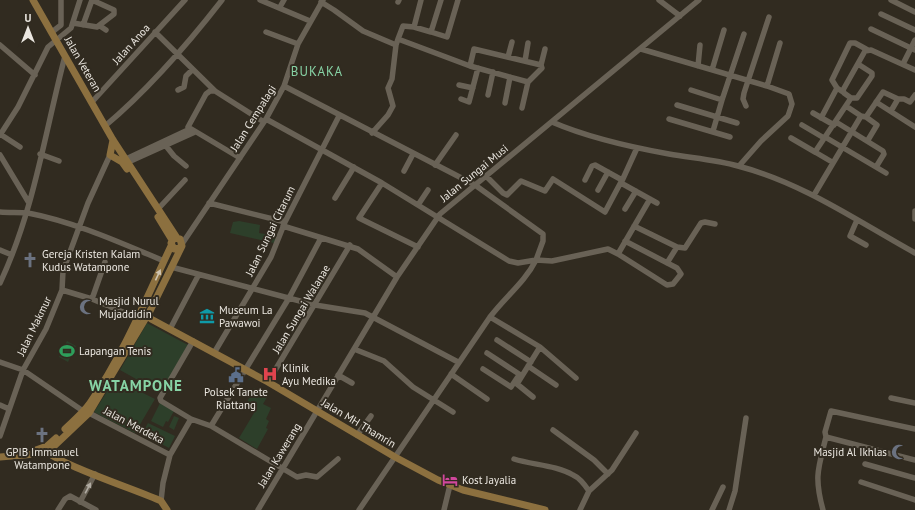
<svg xmlns="http://www.w3.org/2000/svg" width="915" height="510" font-family="'PT Sans',sans-serif">
<style>
.green{fill:#2d3f2a}
.lines{fill:none;stroke-linecap:round;stroke-linejoin:round}
.minor{stroke:#696256;stroke-width:5.5}
.major{stroke:#8c703f;stroke-width:7}
.oneway{fill:#cec3b0}
.oneway2{fill:#b0aba2}
.labels{text-anchor:middle;dominant-baseline:central;stroke-width:4;stroke-linejoin:round;paint-order:stroke}
.street-label{font-size:11px;fill:#ebe7e0;stroke:#312b20}
.poi-label{font-size:11px;fill:#ebe7e0;stroke:#312b20;text-anchor:start}
.quarter-label{font-size:13px;letter-spacing:1px;fill:#87d3a5;stroke:#312b20}
.district-label{font-size:15px;font-weight:bold;letter-spacing:1px;fill:#87d3a5;stroke:#312b20}
</style>
<rect width="100%" height="100%" fill="#312b20"/>
<!-- green -->
<path class="green" d="M239,221L260,225L259,233L277,236L274,243L230,233L233,222Z
M147,323L188,345L161,393L120,370Z
M67,341L76,346L68,362L59,357Z
M115,379L155,399L135,433L94,412Z
M254,388L269,394L263,404L271,408L266,419L269,421L266,428L268,429L257,449L239,438L254,413L245,406Z
M160,403L174,411L168,422L166,421L163,427L151,421Z
M174,416L179,418L174,430L169,427Z
M148,423L175,436L169,448L142,434Z"/>
<g class="lines">
<!-- minor -->
<path class="minor" d="M260,0L310,21
M421,0L414,27L431,32
M441,0L431,32L447,37L458,0
M659,0L680,16
M891,0L915,12
M321,2L334,10L363,31L396,45L392,79L388,88L393,106L388,115L372,133
M398,2L399,0
M280,7L284,0
M881,14L915,30
M73,23L97,27L114,14V10L92,0
M83,25L92,0
M100,26L106,30
M871,29L915,50
M52,32L61,25V0
M155,32L215,91L264,122
M266,32L298,44
M398,39L403,26L414,27
M0,45L35,75
M396,45L398,39L470,66L528,82
M641,49L767,86L789,94L792,104L788,116L761,141L739,166
M508,57L512,42
M525,61L528,43
M903,64L915,40
M541,65L545,49
M470,66L474,49L541,65L542,68L528,82L522,108
M698,66L700,45
M712,70L724,30
M459,85L473,88
M767,86L780,43
M178,90L184,87L186,76L192,70
M691,90L722,100L744,34
M215,91H210L206,94L188,127L240,158
M843,92L837,88L832,80L850,43H855L866,49
M488,95L493,72
M851,98H857L872,76V73L858,64
M461,99L469,102L478,68
M92,102L185,0
M876,102L915,127
M505,103L510,77
M677,105L737,123
M746,106L743,99L744,93L769,17
M846,106L861,116L866,117L883,92L898,99H904L910,102L915,95
M891,111L898,99
M813,113L834,125
M866,117L877,125L868,140
M821,118L837,88
M266,119L382,183L509,261L518,263L536,260L543,241V234L475,185L284,86
M669,119L730,137
M552,122C589,138 630,147 669,154C692,158 716,160 738,166C803,183 857,221 915,253
M836,122L883,151L884,154L876,167
M802,125L824,138
M105,126C149,89 187,45 222,0
M713,131L722,100
M0,134L20,147
M0,135L18,107L48,47L71,28L80,0
M825,137L886,173
M791,138L815,152
M166,146L174,156L186,166
M637,148L621,183L657,203
M40,154L59,161
M0,155L29,203
M126,159L190,129
M832,162L815,152L851,98L844,93L843,90L865,51L871,50L915,70
M124,164L195,132
M435,165L456,135
M404,171L413,154
M486,176L503,193L507,195L521,181L545,191L553,179L605,212L621,182
M585,180L592,166L595,165L622,180
M382,183L359,218L418,247
M598,190L608,172
M814,195L861,116
M335,198L354,167
M209,203L285,222
M418,205L428,190
M158,209L185,180
M625,209L636,191
M915,211V219
M0,212C9,213 19,212 28,213C75,222 121,243 164,261
M857,220L850,236L866,245
M283,226L358,249L397,277
M634,226L677,247L685,248L701,223L705,222L715,224
M182,244L266,119L284,86L298,44L323,0
M0,250L12,255
M618,254L667,285L673,284L681,274L677,268L625,241
M667,263L677,247
M171,267L315,305L365,313L458,362
M0,283C34,211 45,132 65,56
M62,290L92,299L137,318
M92,299L105,262
M490,317L540,347L576,378
M170,329L198,276
M497,340L531,362
M193,341L160,398L161,401L191,419L211,426L297,477L306,475L317,477L338,459
M354,349L384,361L413,387L453,412
M214,353L271,257L285,222L339,116
M487,353L522,376
M0,362L23,370L83,411
M528,366L556,385
M483,369L511,387L517,378
M451,374L487,399
M338,375L352,383
M268,382L350,245
M533,397L517,384L540,347
M891,398L915,403
M0,405L9,409
M89,413L170,455
M211,426L289,298L321,238
M553,430L594,460L608,474
M357,435L371,416
M0,436L23,370L46,329L62,290L63,271L88,203L110,155
M826,437L915,460
M514,459C533,465 556,465 573,475C580,478 585,485 589,491L580,510
M865,464L915,478
M861,482L915,500
M589,491L612,470L636,433
M161,501L163,483L170,455L191,419
M80,502L95,474
M58,510L65,499L70,496L96,510
M258,510L397,277L440,214L699,0
M359,510L490,317C505,297 525,282 536,260L552,261L608,249L618,254L650,199
M444,510L450,485
M712,510L723,487
M729,510L735,491L746,418
M823,510C814,477 818,469 826,437L825,432L831,411L915,429"/>
<!-- major -->
<path class="major" d="M33,0L113,140L177,238
M113,140L110,155L122,162L127,169
M158,217L172,240
M151,319L268,382L395,457L438,480L463,490L545,510
M65,429C73,421 83,413 90,403C123,355 146,299 171,246
M44,449C54,463 140,491 161,501L167,510
M36,450L47,446L56,438
M0,457L36,454L50,450L89,413L150,311L182,246L180,239L174,238L171,243L174,249L180,248"/>
</g>
<!-- one-way arrows -->
<defs><path id="oneway-solid" d="M-6-.8H1V-3.2L6.5 0L1 3.2V.8H-6Z"/></defs>
<use class="oneway" href="#oneway-solid" transform="translate(158 275) rotate(-65)"/>
<use class="oneway2" href="#oneway-solid" transform="translate(88 488) rotate(-62)"/>
<!-- icons -->
<defs>
<g id="church-bare" transform="scale(1.2)"><path d="M-1.2-6h2.4v3.5h3.3v2.4h-3.3V6h-2.4V-.1h-3.3v-2.4h3.3Z" fill="#6b7280" stroke="#312b20" stroke-width="2.5" paint-order="stroke"/></g>
<g id="mosque-bare" transform="scale(1.2)"><path d="M3.5-4.9A6 6 0 1 0 3.5 4.9A5 5 0 1 1 3.5-4.9Z" fill="#6b7280" stroke="#312b20" stroke-width="2.5" paint-order="stroke"/></g>
<g id="museum-bare" transform="scale(1.2)"><path d="M0-6L6-3V-2H-6V-3ZM-5-1h2V3h-2ZM-1-1h2V3h-2ZM3-1h2V3H3ZM-6 4H6V6H-6Z" fill="#0f9aa8" stroke="#312b20" stroke-width="2.5" paint-order="stroke"/></g>
<g id="stadium-bare" transform="scale(1.2)"><path d="M0-5a6.5 5 0 1 0 0 10a6.5 5 0 1 0 0-10ZM-3.5-1.8h7v3.6h-7Z" fill="#2e9e5b" stroke="#312b20" stroke-width="2.5" paint-order="stroke"/></g>
<g id="hospital-bare" transform="scale(1.2)"><path d="M-5-5h3v3.5h4V-5h3V5h-3V1.5h-4V5h-3Z" fill="#e0444e" stroke="#312b20" stroke-width="2.5" paint-order="stroke"/></g>
<g id="civic-bare" transform="scale(1.2)"><path d="M-.6-6.5H3V-4.5H.6V-3L4-1V1h2V6H-6V1h2V-1L-.6-3ZM-1.2 2.5V6h2.4V2.5Z" fill="#5c6f8a" stroke="#312b20" stroke-width="2.5" paint-order="stroke"/></g>
<g id="hotel-bare" transform="scale(1.2)"><path d="M-6-4.5h1.5V1H6V5H4.5V3h-9V5H-6ZM-4 0a1.8 1.8 0 1 1 3.6 0ZM.5 0V-2.5h3Q6-2.5 6 0Z" fill="#d1479c" stroke="#312b20" stroke-width="2.5" paint-order="stroke"/></g>
</defs>
<g fill-rule="evenodd">
<use href="#church-bare" x="30" y="260"/>
<use href="#mosque-bare" x="87" y="307"/>
<use href="#museum-bare" x="207" y="316"/>
<use href="#stadium-bare" x="67" y="351"/>
<use href="#hospital-bare" x="270" y="374"/>
<use href="#civic-bare" x="236" y="375"/>
<use href="#church-bare" x="42" y="435"/>
<use href="#mosque-bare" x="899" y="452"/>
<use href="#hotel-bare" x="450" y="480"/>
</g>
<g class="labels">
<!-- street labels -->
<g class="street-label">
<text transform="translate(131 44) rotate(-48)">Jalan Anoa</text>
<text transform="translate(83 64) rotate(60)">Jalan Veteran</text>
<text transform="translate(253 118) rotate(-58)">Jalan Cempalagi</text>
<text transform="translate(474 173) rotate(-39)">Jalan Sungai Musi</text>
<text transform="translate(270 231) rotate(-64)">Jalan Sungai Citarum</text>
<text transform="translate(301 309) rotate(-59)">Jalan Sungai Walanae</text>
<text transform="translate(34 326) rotate(-64)">Jalan Makmur</text>
<text transform="translate(359 423) rotate(31)">Jalan MH Thamrin</text>
<text transform="translate(134 425) rotate(28)">Jalan Merdeka</text>
<text transform="translate(279 455) rotate(-59)">Jalan Kawerang</text>
</g>
<!-- poi labels -->
<g class="poi-label">
<text x="42" y="254">Gereja Kristen Kalam<tspan x="42" dy="13">Kudus Watampone</tspan></text>
<text x="99" y="301">Masjid Nurul<tspan x="99" dy="13">Mujaddidin</tspan></text>
<text x="219" y="310">Museum La<tspan x="219" dy="13">Pawawoi</tspan></text>
<text x="79" y="351">Lapangan Tenis</text>
<text x="282" y="368">Klinik<tspan x="282" dy="13">Ayu Medika</tspan></text>
<text x="236" y="392" text-anchor="middle">Polsek Tanete<tspan x="236" dy="13">Riattang</tspan></text>
<text x="42" y="452" text-anchor="middle">GPIB Immanuel<tspan x="42" dy="13">Watampone</tspan></text>
<text x="887" y="452" text-anchor="end">Masjid Al Ikhlas</text>
<text x="462" y="480">Kost Jayalia</text>
</g>
<!-- quarter labels -->
<g class="quarter-label">
<text x="317" y="71">BUKAKA</text>
</g>
<!-- district labels -->
<g class="district-label">
<text x="136" y="385">WATAMPONE</text>
</g>
</g>
<!-- north arrow -->
<g transform="translate(28 28)" stroke="#312b20" stroke-width="3" paint-order="stroke">
<path d="M0-3L7 15L0 10L-7 15Z" fill="#ebe7e0"/>
<text y="-6" font-size="11" font-weight="bold" text-anchor="middle" fill="#ebe7e0">U</text>
</g>
</svg>
